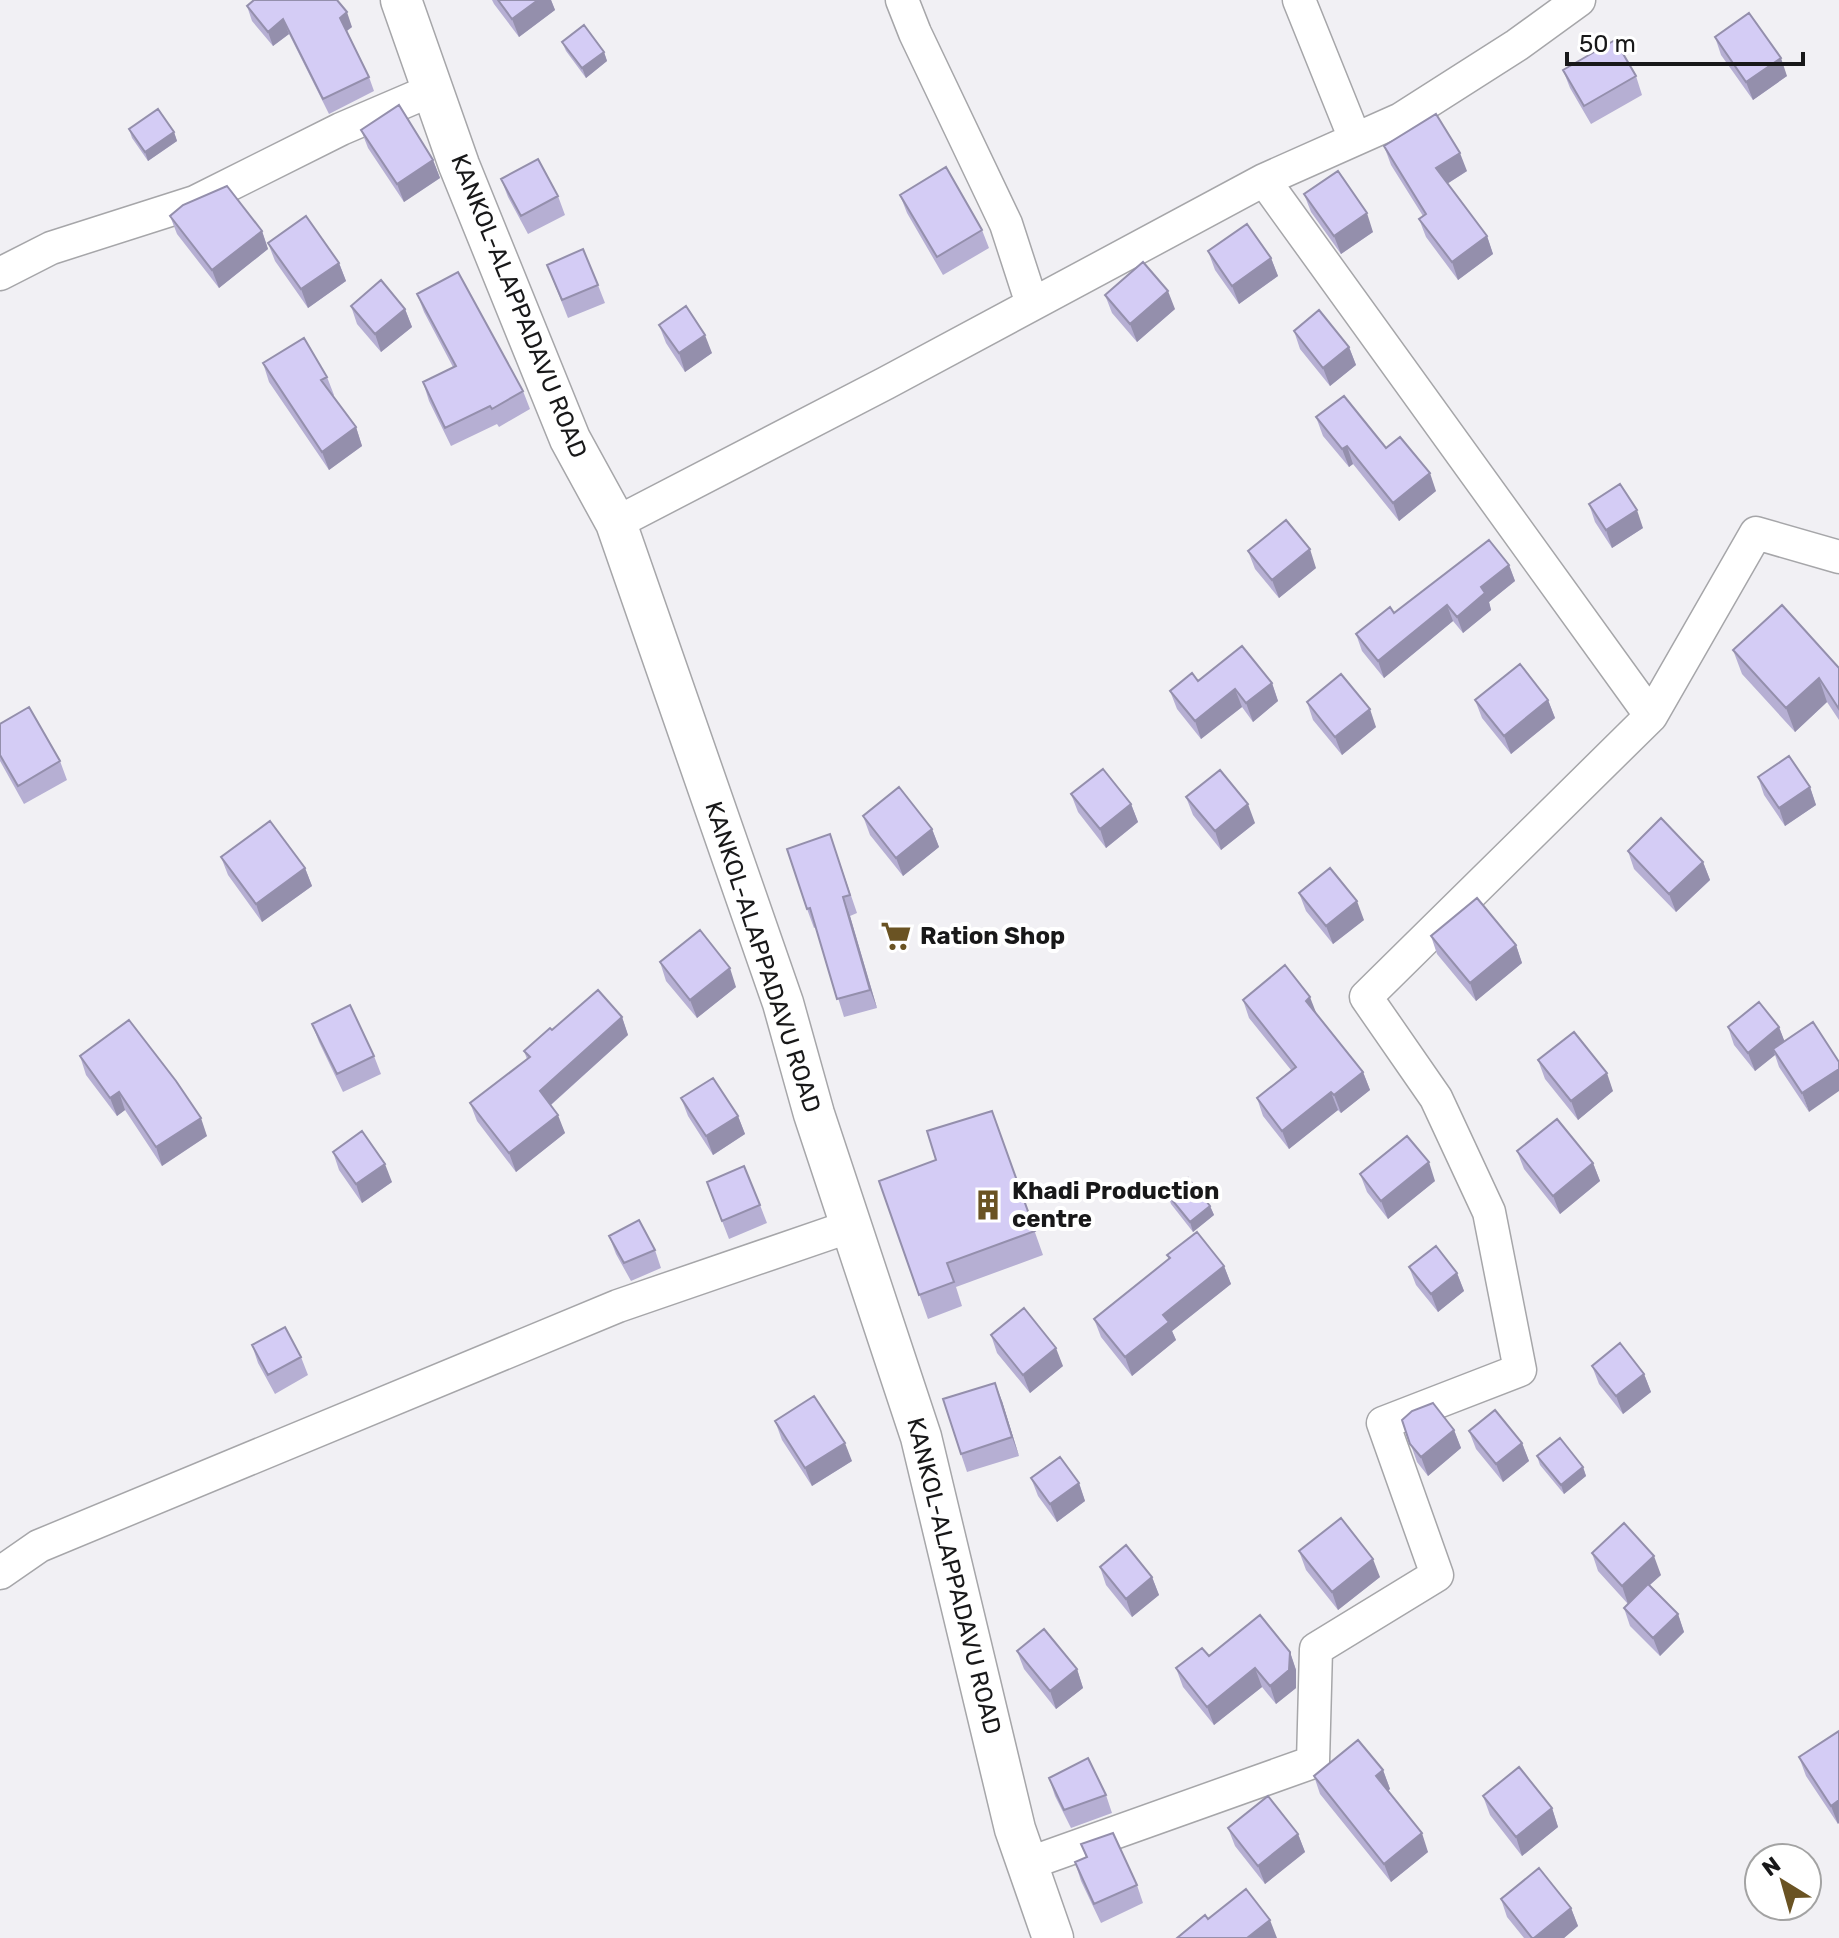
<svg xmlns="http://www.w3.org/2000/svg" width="1839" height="1938" font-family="Rubik,sans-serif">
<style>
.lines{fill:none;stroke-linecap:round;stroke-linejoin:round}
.minor-casing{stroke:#a6a6a9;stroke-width:35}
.major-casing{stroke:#a6a6a9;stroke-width:43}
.minor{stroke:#fff;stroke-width:32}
.major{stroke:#fff;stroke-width:40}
.wall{fill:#b6afd3}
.shaded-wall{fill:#948fac}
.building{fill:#d4ccf5;stroke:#948fac;stroke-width:2}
.labels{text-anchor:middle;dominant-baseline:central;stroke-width:8;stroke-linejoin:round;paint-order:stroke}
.street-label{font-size:24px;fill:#181819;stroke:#fff}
.poi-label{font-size:24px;font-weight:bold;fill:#181819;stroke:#fff;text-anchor:start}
</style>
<rect width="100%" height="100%" fill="#f1f0f4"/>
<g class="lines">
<!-- minor casing -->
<g class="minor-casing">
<path id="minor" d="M902,0L915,33L1006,224L1032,304
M1299,0L1355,139
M0,274L51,248L195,202L341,129L432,90
M616,523L886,383L1264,180L1401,119L1517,45L1579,0
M1651,716L1756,533L1839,557
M0,1573L39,1546L618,1306L851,1226
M1027,1864L1313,1762L1316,1649L1437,1575L1383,1423L1520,1370L1489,1212L1436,1098L1366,997L1651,716L1264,180"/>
</g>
<!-- major casing -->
<g class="major-casing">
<path id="major" d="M401,0L459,165L570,439L616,523L783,1003L814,1114L921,1437L1015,1829L1053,1938"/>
</g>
<!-- minor -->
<use href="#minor" class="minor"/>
<!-- major -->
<use href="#major" class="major"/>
</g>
<!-- wall -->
<path class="wall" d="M492,0H551L555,10L519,37L494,4Z
M247,6L352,27L347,31L369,77L374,91L329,114L289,34L273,46L252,21Z
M1715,37L1787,76L1753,100L1721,55Z
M562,42L604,52L607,61L586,78L566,51Z
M1563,70L1636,76L1642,95L1591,124L1570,88Z
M129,129L174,132L177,141L148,161L132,138Z
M361,130L433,160L440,178L404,202L368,148Z
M1384,146L1467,171L1447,184L1487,236L1493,254L1458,280L1426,237L1419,219L1423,216L1391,165Z
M501,179L558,196L565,215L528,234L508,197Z
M1304,194L1373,232L1341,254L1311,212Z
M900,195L982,230L989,248L943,275L907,213Z
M170,216L262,231L268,249L219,288L177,234Z
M268,243L339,263L346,281L308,308L275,261Z
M1208,251L1271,258L1278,276L1239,304L1215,270Z
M547,265L598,285L605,303L568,318Z
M417,294L523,391L530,409L499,427L497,424L451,446L429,401L423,382L453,367L424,312Z
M1105,295L1175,309L1137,342L1112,313Z
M351,306L405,309L412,327L381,352L357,324Z
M659,325L712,353L685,372L666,343Z
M1294,331L1349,347L1356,365L1330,386L1300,349Z
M263,363L327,377L334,395L333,396L356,427L362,446L329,470L269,382Z
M1316,417L1386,448L1436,491L1399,521L1353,464L1349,467L1323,436Z
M1589,504L1643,528L1612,548L1595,522Z
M1248,551L1316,568L1279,598L1255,569Z
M1509,565L1515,581L1489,602L1491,610L1463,633L1453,621L1384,678L1362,651L1356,634Z
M1733,650L1839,668V720L1827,702L1795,732L1742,674Z
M1198,681L1272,683L1278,701L1253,722L1242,707L1201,739L1177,709L1170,691Z
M1475,700H1548L1555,718L1511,754L1482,718Z
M1307,702L1376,727L1342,755L1313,720Z
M0,724L60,761L67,780L24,804L0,761Z
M1758,777L1810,787L1816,805L1785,826L1764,795Z
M1071,794L1131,804L1138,822L1106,848L1078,812Z
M1186,797L1255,823L1221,850L1193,815Z
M863,816L932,829L939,847L903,876L870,835Z
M830,834L857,913L850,916L877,1008L844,1017L816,927L814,928L807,909Z
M1628,851L1703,862L1710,880L1676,912L1634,869Z
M221,857L305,868L312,886L262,922L228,875Z
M1299,893L1364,920L1333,944L1306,911Z
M1431,936L1516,945L1522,963L1476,1001L1437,954Z
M660,962L736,987L697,1018L666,981Z
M1243,1000L1317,1015L1363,1072L1370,1090L1341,1113L1338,1110L1289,1149L1263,1116L1257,1098L1291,1070L1249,1018Z
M622,1017L628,1035L551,1105L565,1133L516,1172L477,1121L470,1103L527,1059L524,1051L552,1030Z
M312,1024L374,1056L381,1074L343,1092L319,1042Z
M1728,1027H1779L1809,1112L1779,1067L1775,1055L1755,1071L1734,1045Z
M80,1056L207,1136L162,1166L125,1110L117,1116L86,1075Z
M1538,1060L1613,1091L1578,1120L1545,1079Z
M681,1098L738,1116L745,1134L713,1155L688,1116Z
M992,1111L1043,1255L956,1287L962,1306L928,1319L879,1181L936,1160Z
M1517,1151L1593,1163L1600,1181L1560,1214L1524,1169Z
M333,1152L392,1182L362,1203L339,1170Z
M1360,1174L1435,1181L1388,1219L1367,1192Z
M707,1182L760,1205L767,1223L729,1239Z
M1168,1195L1210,1206L1214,1215L1193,1232L1171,1204Z
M609,1236L655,1250L661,1268L631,1281L616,1254Z
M1167,1255L1224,1266L1231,1284L1172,1331L1176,1340L1132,1376L1101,1337L1094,1319L1169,1259Z
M1409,1267L1457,1273L1464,1291L1438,1312L1416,1285Z
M991,1335L1063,1366L1030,1393L997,1353Z
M252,1345L301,1357L308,1375L275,1394L258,1363Z
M1592,1366L1644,1374L1651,1392L1623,1414L1599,1384Z
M1002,1401L1019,1456L967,1472L961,1454Z
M1402,1420L1454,1430L1461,1448L1428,1476L1417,1462Z
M775,1421L852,1461L812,1486L782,1440Z
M1469,1431L1522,1443L1529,1461L1503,1482L1476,1449Z
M1537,1456L1583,1467L1586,1476L1564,1494L1540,1465Z
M1031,1478L1079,1483L1085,1501L1057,1522L1038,1496Z
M1299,1551L1380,1577L1338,1610L1306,1570Z
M1592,1553L1661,1575L1650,1585L1678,1614L1684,1632L1660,1656L1630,1626L1624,1608L1628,1604L1598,1571Z
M1100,1567L1152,1577L1159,1595L1132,1617L1106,1585Z
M1017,1651L1077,1669L1083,1688L1056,1709L1024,1669Z
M1290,1652L1296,1670V1688L1276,1704L1262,1687L1214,1725L1183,1687L1176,1668L1209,1656Z
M1839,1731L1838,1824L1806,1776L1799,1757Z
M1383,1770L1390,1789L1388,1791L1428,1852L1391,1882L1320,1794L1314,1776Z
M1049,1778L1106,1795L1112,1813L1071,1828L1055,1796Z
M1483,1796L1552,1808L1558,1827L1522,1856L1490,1815Z
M1228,1828L1298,1834L1305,1852L1265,1884L1235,1846Z
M1081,1844L1137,1885L1143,1903L1101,1923L1081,1881L1075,1862L1086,1857Z
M1501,1899L1571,1908L1578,1926L1564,1938H1524L1507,1917Z"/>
<!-- shaded-wall -->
<path class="shaded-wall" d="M538,0H551L555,10L519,37L512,19Z
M347,12L352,27L345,32L340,18Z
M283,19L289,34L273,46L268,32Z
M604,52L607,61L586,78L582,68Z
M1781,58L1787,76L1753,100L1746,82Z
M174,132L177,141L148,161L145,152Z
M1460,153L1467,171L1442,187L1436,168Z
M433,160L440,178L404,202L397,184Z
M1367,213L1373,232L1341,254L1334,236Z
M262,231L268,249L219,288L212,270Z
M1487,236L1493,254L1458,280L1452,262Z
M1271,258L1278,276L1239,304L1232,286Z
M339,263L346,281L308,308L301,289Z
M1168,291L1175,309L1137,342L1130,324Z
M405,309L412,327L381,352L375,334Z
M705,335L712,353L685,372L679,353Z
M1349,347L1356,365L1330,386L1323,368Z
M356,427L362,446L329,470L322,452Z
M1347,446L1353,464L1349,467L1342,449Z
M1430,473L1436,491L1399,521L1393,503Z
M1637,510L1643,528L1612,548L1606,530Z
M1310,549L1316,568L1279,598L1272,580Z
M1509,565L1515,581L1489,602L1491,610L1463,633L1457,617L1481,587Z
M1447,605L1453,621L1384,678L1378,661Z
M1819,678L1827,702L1795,732L1786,708Z
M1272,683L1278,701L1253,722L1246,703Z
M1235,689L1242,707L1201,739L1195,721Z
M1548,700L1555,718L1511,754L1504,736Z
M1370,709L1376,727L1342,755L1335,737Z
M1810,787L1816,805L1785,826L1779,808Z
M1131,804L1138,822L1106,848L1100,829Z
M1248,804L1255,823L1221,850L1215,831Z
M932,829L939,847L903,876L896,858Z
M1703,862L1710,880L1676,912L1669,894Z
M305,868L312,886L262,922L256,904Z
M843,897L850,916L877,1008L870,990Z
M1357,901L1364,920L1333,944L1326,926Z
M1516,945L1522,963L1476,1001L1470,983Z
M730,968L736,987L697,1018L690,1000Z
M1310,997L1317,1015L1306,1001Z
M622,1017L628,1035L546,1109L540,1091Z
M1779,1027L1786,1045L1773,1049L1775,1055L1755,1071L1748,1053Z
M1839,1069V1091L1809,1112L1802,1093Z
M1363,1072L1370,1090L1341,1113L1334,1095Z
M1607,1073L1613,1091L1578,1120L1571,1101Z
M119,1092L125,1110L117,1116L110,1098Z
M1331,1092L1338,1110L1289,1149L1282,1131Z
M558,1115L565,1133L516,1172L509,1153Z
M738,1116L745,1134L713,1155L706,1136Z
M201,1118L207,1136L162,1166L156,1147Z
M1429,1162L1435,1181L1388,1219L1381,1201Z
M1593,1163L1600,1181L1560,1214L1553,1196Z
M385,1164L392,1182L362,1203L356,1184Z
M1210,1206L1214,1215L1193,1232L1190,1222Z
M1224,1266L1231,1284L1172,1331L1176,1340L1132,1376L1125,1357L1163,1315Z
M1457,1273L1464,1291L1438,1312L1431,1294Z
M1056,1348L1063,1366L1030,1393L1023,1375Z
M1644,1374L1651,1392L1623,1414L1616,1396Z
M995,1383L1002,1401L1019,1456L1012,1437Z
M1454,1430L1461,1448L1428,1476L1421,1457Z
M845,1443L852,1461L812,1486L805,1468Z
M1522,1443L1529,1461L1503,1482L1496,1464Z
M1583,1467L1586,1476L1564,1494L1561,1485Z
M1079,1483L1085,1501L1057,1522L1050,1504Z
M1654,1556L1661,1575L1628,1604L1622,1586Z
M1373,1559L1380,1577L1338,1610L1332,1592Z
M1152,1577L1159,1595L1132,1617L1126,1599Z
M1678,1614L1684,1632L1660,1656L1653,1638Z
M1290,1652L1296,1670V1688L1276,1704L1270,1686Z
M1255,1668L1262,1687L1214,1725L1207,1707Z
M1077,1669L1083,1688L1056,1709L1050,1691Z
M1383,1770L1390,1789L1383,1794L1376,1776Z
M1839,1800V1823L1838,1824L1831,1806Z
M1552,1808L1558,1827L1522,1856L1516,1837Z
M1422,1833L1428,1852L1391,1882L1384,1864Z
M1298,1834L1305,1852L1265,1884L1258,1866Z
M1571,1908L1578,1926L1564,1938H1534Z
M1270,1920L1277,1938H1247Z"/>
<!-- building -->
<path class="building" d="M254,0H337L347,12L340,18L369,77L323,99L283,19L268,32L247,6Z
M498,0H538L512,19Z
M1749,13L1781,58L1746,82L1715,37Z
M584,25L604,52L582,68L562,42Z
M1615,40L1636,76L1584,106L1563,70Z
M399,105L433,160L397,184L361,130Z
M158,109L174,132L145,152L129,129Z
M1436,114L1460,153L1436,168L1487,236L1452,262L1419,219L1426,214L1384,146Z
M538,159L558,196L521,216L501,179Z
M946,167L982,230L937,257L900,195Z
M1338,171L1367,213L1334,236L1304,194Z
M227,186L262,231L212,270L170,216L183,205Z
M306,216L339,263L301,289L268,243Z
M1247,224L1271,258L1232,286L1208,251Z
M583,249L598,285L562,300L547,265Z
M1143,262L1168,291L1130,324L1105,295Z
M458,272L523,391L492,409L490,406L445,428L423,382L456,366L417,294Z
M381,280L405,309L375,334L351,306Z
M686,306L705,335L679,353L659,325Z
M1319,310L1349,347L1323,368L1294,331Z
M304,338L327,377L321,380L356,427L322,452L263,363Z
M1344,396L1386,448L1400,437L1430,473L1393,503L1347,446L1342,449L1316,417Z
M1620,484L1637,510L1606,530L1589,504Z
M1286,520L1310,549L1272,580L1248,551Z
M1489,540L1509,565L1481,587L1485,593L1457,617L1447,605L1378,661L1356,634L1390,607L1394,613Z
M1782,605L1839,668V709L1819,678L1786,708L1733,650Z
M1242,646L1272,683L1246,703L1235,689L1195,721L1170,691L1192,673L1198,681Z
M1520,664L1548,700L1504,736L1475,700Z
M1341,674L1370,709L1335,737L1307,702Z
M29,707L60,761L18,786L0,755V724Z
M1789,756L1810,787L1779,808L1758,777Z
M1103,769L1131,804L1100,829L1071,794Z
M1220,770L1248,804L1215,831L1186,797Z
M899,787L932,829L896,858L863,816Z
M1661,818L1703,862L1669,894L1628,851Z
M270,821L305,868L256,904L221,857Z
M830,834L850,895L843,897L870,990L837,999L810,908L807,909L787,849Z
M1330,868L1357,901L1326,926L1299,893Z
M1477,898L1516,945L1470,983L1431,936Z
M700,930L730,968L690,1000L660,962Z
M1285,965L1310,997L1306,1001L1363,1072L1334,1095L1331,1092L1282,1131L1257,1098L1296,1067L1243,1000Z
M598,990L622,1017L540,1091L558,1115L509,1153L470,1103L530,1057L524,1051L550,1028L552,1030Z
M1759,1002L1779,1027L1748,1053L1728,1027Z
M350,1005L374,1056L337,1074L312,1024Z
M129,1020L176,1081L201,1118L156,1147L119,1092L110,1098L80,1056Z
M1813,1022L1839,1062V1069L1802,1093L1773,1049Z
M1574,1032L1607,1073L1571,1101L1538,1060Z
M713,1078L738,1116L706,1136L681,1098Z
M992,1111L1035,1231L947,1263L954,1282L919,1295L879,1181L936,1160L927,1131Z
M1557,1119L1593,1163L1553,1196L1517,1151Z
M362,1131L385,1164L356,1184L333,1152Z
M1407,1136L1429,1162L1381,1201L1360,1174Z
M744,1166L760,1205L722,1221L707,1182Z
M1188,1178L1210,1206L1190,1222L1168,1195Z
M639,1220L655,1250L624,1263L609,1236Z
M1197,1232L1224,1266L1163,1315L1169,1322L1125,1357L1094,1319L1170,1258L1167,1255Z
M1436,1246L1457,1273L1431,1294L1409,1267Z
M1024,1308L1056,1348L1023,1375L991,1335Z
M285,1327L301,1357L268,1375L252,1345Z
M1620,1343L1644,1374L1616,1396L1592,1366Z
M995,1383L1012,1437L961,1454L943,1399Z
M814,1396L845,1443L805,1468L775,1421Z
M1433,1403L1454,1430L1421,1457L1410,1444L1402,1420L1412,1411Z
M1495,1410L1522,1443L1496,1464L1469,1431Z
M1560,1438L1583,1467L1561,1485L1537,1456Z
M1060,1457L1079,1483L1050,1504L1031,1478Z
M1341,1518L1373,1559L1332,1592L1299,1551Z
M1624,1523L1654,1556L1622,1586L1592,1553Z
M1126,1545L1152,1577L1126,1599L1100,1567Z
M1648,1584L1678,1614L1653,1638L1624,1608Z
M1260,1615L1290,1652L1289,1670L1270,1686L1255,1668L1207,1707L1176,1668L1202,1648L1209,1656Z
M1044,1629L1077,1669L1050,1691L1017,1651Z
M1839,1731V1800L1831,1806L1799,1757Z
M1358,1740L1383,1770L1376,1776L1422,1833L1384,1864L1314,1776Z
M1088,1758L1106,1795L1064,1810L1049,1778Z
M1519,1767L1552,1808L1516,1837L1483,1796Z
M1268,1796L1298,1834L1258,1866L1228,1828Z
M1113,1833L1137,1885L1094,1904L1075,1862L1087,1857L1081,1844Z
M1539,1868L1571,1908L1534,1938H1532L1501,1899Z
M1246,1889L1270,1920L1247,1938H1177L1205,1915L1208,1919Z"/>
<!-- icons -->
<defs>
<g id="supermarket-bare" transform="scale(2.4)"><path d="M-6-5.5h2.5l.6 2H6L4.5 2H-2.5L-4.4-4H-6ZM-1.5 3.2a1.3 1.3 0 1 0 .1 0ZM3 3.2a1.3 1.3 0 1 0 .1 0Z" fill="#6a5323" stroke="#fff" stroke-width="2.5" paint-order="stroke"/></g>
<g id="building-bare" transform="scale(2.4)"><path d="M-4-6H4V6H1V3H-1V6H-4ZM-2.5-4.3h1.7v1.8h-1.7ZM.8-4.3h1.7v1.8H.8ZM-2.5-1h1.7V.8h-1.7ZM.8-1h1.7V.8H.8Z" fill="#6a5323" stroke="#fff" stroke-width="2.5" paint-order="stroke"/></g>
</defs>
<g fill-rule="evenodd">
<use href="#supermarket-bare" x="896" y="936"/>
<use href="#building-bare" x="988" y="1205"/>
</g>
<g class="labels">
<!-- street labels -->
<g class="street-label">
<text transform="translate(519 306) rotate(68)">KANKOL-ALAPPADAVU ROAD</text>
<text transform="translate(763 957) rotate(72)">KANKOL-ALAPPADAVU ROAD</text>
<text transform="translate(954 1576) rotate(76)">KANKOL-ALAPPADAVU ROAD</text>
</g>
<!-- poi labels -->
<g class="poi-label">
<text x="920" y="936">Ration Shop</text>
<text x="1012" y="1191">Khadi Production<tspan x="1012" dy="28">centre</tspan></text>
</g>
</g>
<!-- north arrow -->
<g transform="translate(1783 1882) rotate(323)"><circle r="38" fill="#ffffff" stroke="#a3a3a3" stroke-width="2"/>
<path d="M0-6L14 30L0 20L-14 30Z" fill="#6a5323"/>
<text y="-12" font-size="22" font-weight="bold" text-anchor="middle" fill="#181819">N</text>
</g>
<!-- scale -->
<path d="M1567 52v12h236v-12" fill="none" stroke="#181819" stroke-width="4"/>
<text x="1579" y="52" font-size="24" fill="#181819" stroke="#ffffff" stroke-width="6" paint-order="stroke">50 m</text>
</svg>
